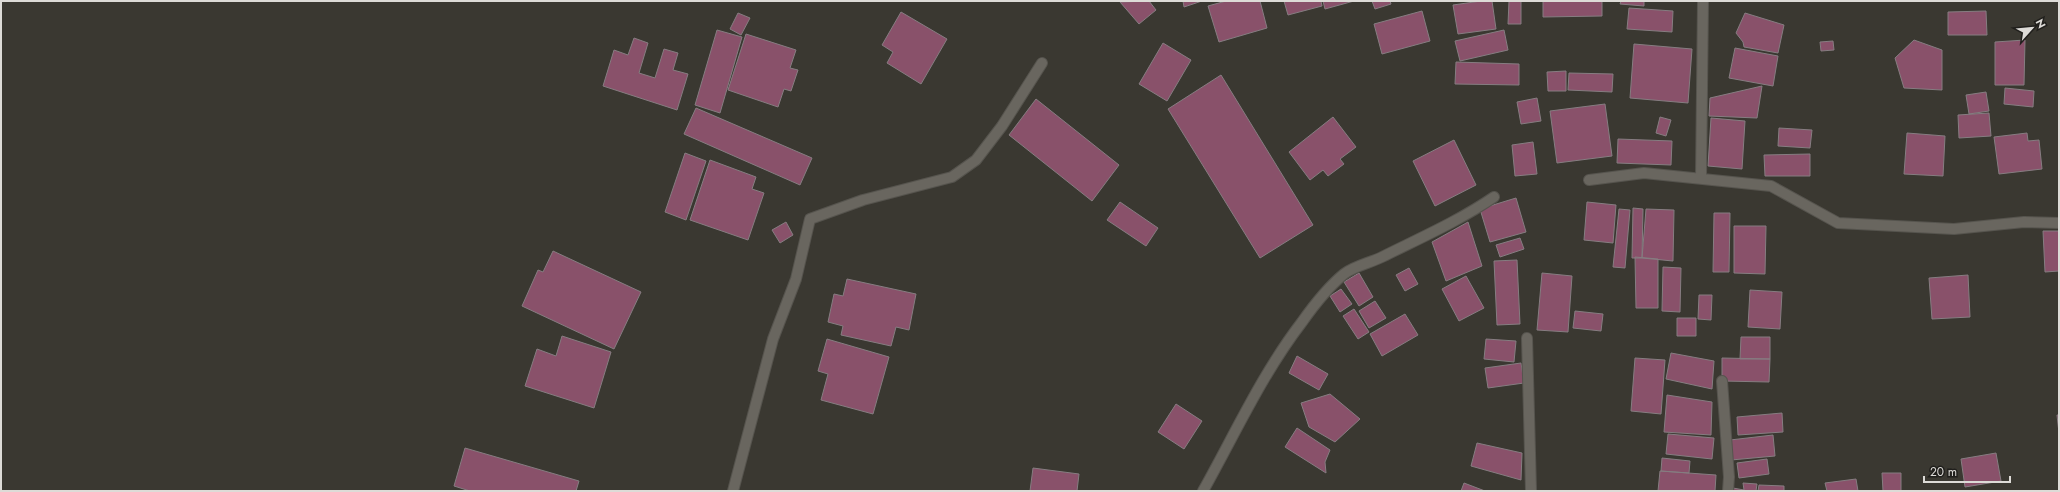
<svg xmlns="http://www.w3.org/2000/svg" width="2060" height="492" font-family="Jost,sans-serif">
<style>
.building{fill:#89516a;stroke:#867d81}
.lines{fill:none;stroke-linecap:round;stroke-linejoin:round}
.minor-casing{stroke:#56544e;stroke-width:12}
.minor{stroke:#69665f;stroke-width:10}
</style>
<rect width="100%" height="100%" fill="#3a3831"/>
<!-- building -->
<path class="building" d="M1149,1L1156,10L1139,24L1120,2Z
M1183,1H1202L1184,7Z
M1226,1H1260L1267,28L1219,42L1208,6Z
M1284,1H1321L1322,6L1288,15Z
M1323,1H1354L1325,9Z
M1372,1H1390L1391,4L1375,9Z
M1481,1H1492L1496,29L1458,34L1453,5Z
M1509,1H1521V24H1508Z
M1543,1H1602V16L1543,17Z
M1621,1H1644V6L1620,4Z
M1629,8L1673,11L1672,32L1627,29Z
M1422,11L1430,41L1382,54L1374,24Z
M1986,11L1987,35H1948V12Z
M901,12L947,39L921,84L887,63L893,52L882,45Z
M738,13L750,18L741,35L730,29Z
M1745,13L1784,25L1778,53L1744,47L1743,42L1736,33Z
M717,30L742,37L720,113L695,105Z
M1504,30L1508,50L1460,61L1455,41Z
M746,34L796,50L790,68L798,70L791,91L784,89L778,107L728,90Z
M634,38L648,43L639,73L655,78L664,49L678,53L673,70L688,74L677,110L603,86L614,50L628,55Z
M1914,40L1942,50V90L1904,88L1895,58Z
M2025,40L2024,85H1995V42Z
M1833,41L1834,50L1821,51L1820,42Z
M1163,43L1191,60L1167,101L1139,84Z
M1634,44L1692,49L1688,103L1630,98Z
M1735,48L1778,56L1773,86L1729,78Z
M1456,62L1519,64V85L1455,84Z
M1566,71V91H1548L1547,72Z
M1569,73L1613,74L1612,92L1568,90Z
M1221,75L1313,225L1260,258L1168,109Z
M1762,86L1757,118L1709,116L1710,98Z
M2005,88L2034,91L2033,107L2004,104Z
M1986,92L1989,111L1969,114L1966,95Z
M1537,98L1541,121L1521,124L1517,102Z
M1036,99L1119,165L1092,201L1009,135Z
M1605,104L1612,156L1557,163L1550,111Z
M696,108L812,158L800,185L684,134Z
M1989,113L1991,136L1959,138L1958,115Z
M1333,117L1356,147L1340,159L1344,164L1328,176L1323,170L1310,180L1289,152Z
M1660,117L1671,120L1666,136L1656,133Z
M1711,118L1745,121L1742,169L1708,166Z
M1779,128L1812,130L1810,148L1778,146Z
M1907,133L1945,136L1943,176L1904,174Z
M2027,133L2028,141L2039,140L2042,169L1999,174L1994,137Z
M1618,139L1672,141L1671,165L1617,163Z
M1454,140L1476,185L1435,206L1413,161Z
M1533,142L1537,174L1515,176L1512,145Z
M685,153L706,161L686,220L665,212Z
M1810,154V176H1765L1764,155Z
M710,160L756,177L752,189L764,193L748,240L690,220Z
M1516,198L1526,232L1490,242L1480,209Z
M1120,202L1158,228L1146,246L1107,220Z
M1587,202L1616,205L1613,243L1584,240Z
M1633,208L1643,209L1642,258H1632Z
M1619,209L1630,210L1625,268L1613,267Z
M1646,209L1674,210L1673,261L1642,258Z
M1714,213H1730L1729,272H1713Z
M786,222L793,235L780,243L772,230Z
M1468,222L1482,266L1446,281L1432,242Z
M1734,226H1766L1765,274L1734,273Z
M2043,231H2059V271L2045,272Z
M1520,238L1524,249L1500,257L1496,245Z
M553,251L641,292L614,349L522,306L538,270L543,272Z
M1635,257L1658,259V308H1636Z
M1517,260L1520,324L1497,325L1494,261Z
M1663,267L1681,268L1680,312L1662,311Z
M1409,268L1418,284L1405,291L1396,275Z
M1359,273L1373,297L1359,306L1344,282Z
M1542,273L1572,276L1568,332L1537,330Z
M1968,275L1970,317L1932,319L1929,278Z
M1466,276L1484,308L1459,321L1442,289Z
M847,279L916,294L909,330L896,327L891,346L841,335L843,326L828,322L834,294L843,296Z
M1341,289L1352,304L1340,312L1330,296Z
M1750,290L1782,292L1780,329L1748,327Z
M1699,295H1712L1711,320L1698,319Z
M1375,301L1386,318L1369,328L1359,311Z
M1354,309L1369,332L1358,339L1343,316Z
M1575,311L1603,314L1601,331L1573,328Z
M1405,314L1418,335L1382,356L1370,334Z
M1677,318H1696V336H1677Z
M562,336L611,352L594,408L525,386L537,349L556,356Z
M1741,337H1770V359H1740Z
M827,339L889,357L873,414L821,400L828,374L818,371Z
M1486,339L1516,341L1514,362L1484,359Z
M1671,353L1714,361L1712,389L1666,379Z
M1297,356L1328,374L1319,390L1289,373Z
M1635,358L1665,360L1661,414L1631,411Z
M1722,358L1770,359L1769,382L1722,381Z
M1521,363L1524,383L1488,388L1485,368Z
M1330,394L1360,419L1335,442L1309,427L1301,403Z
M1667,395L1712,402L1711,435L1664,432Z
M1176,404L1202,421L1184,449L1158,432Z
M1782,413L1783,432L1738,435L1737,417Z
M2057,415H2059V433Z
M1297,428L1330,450L1325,462L1326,473L1285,447Z
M1668,434L1714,438L1712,459L1666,454Z
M1773,435L1775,456L1731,460L1730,440Z
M1477,443L1522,453L1521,480L1471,466Z
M465,448L579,481L576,491H470L454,486Z
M1996,453L2001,481L1965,487L1961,459Z
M1662,458L1690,461L1689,473L1661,471Z
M1767,459L1769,474L1739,478L1737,463Z
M1033,468L1079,474L1077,491H1030Z
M1660,471L1716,475L1715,491H1658Z
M1882,473H1901V491H1883Z
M1856,479L1858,491H1827L1825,483Z
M1464,483L1485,491H1461Z
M1743,483L1757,484L1756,491H1733V488L1744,490Z
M1759,485L1784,486V491H1758Z"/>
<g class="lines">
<!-- minor casing -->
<g class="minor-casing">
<path id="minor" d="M1701,179L1703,1
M1589,180L1644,173L1771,186L1838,223L1954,229L2024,222L2059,223
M1527,338L1531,491
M1722,381L1729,477L1728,491
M733,491L773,339L796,279L810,219L863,200L952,177L976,160L1002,126L1042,63
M1203,491C1235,434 1262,374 1302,322C1314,305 1327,288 1344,274C1354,266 1370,263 1382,257C1420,238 1459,221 1494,197"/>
</g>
<!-- minor -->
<use href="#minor" class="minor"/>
</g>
<!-- border -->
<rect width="2060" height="492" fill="none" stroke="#dddbd7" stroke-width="4"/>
<!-- north arrow -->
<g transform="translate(2032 28) rotate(63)" stroke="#201f1c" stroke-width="3" paint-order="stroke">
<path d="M0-3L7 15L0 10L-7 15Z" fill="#dddbd7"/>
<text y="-6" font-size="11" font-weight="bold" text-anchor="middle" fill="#dddbd7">N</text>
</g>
<!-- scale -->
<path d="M1924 476v6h86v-6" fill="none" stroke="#dddbd7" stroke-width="2"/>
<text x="1930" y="476" font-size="12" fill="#dddbd7" stroke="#201f1c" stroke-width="3" paint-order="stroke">20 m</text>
</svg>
